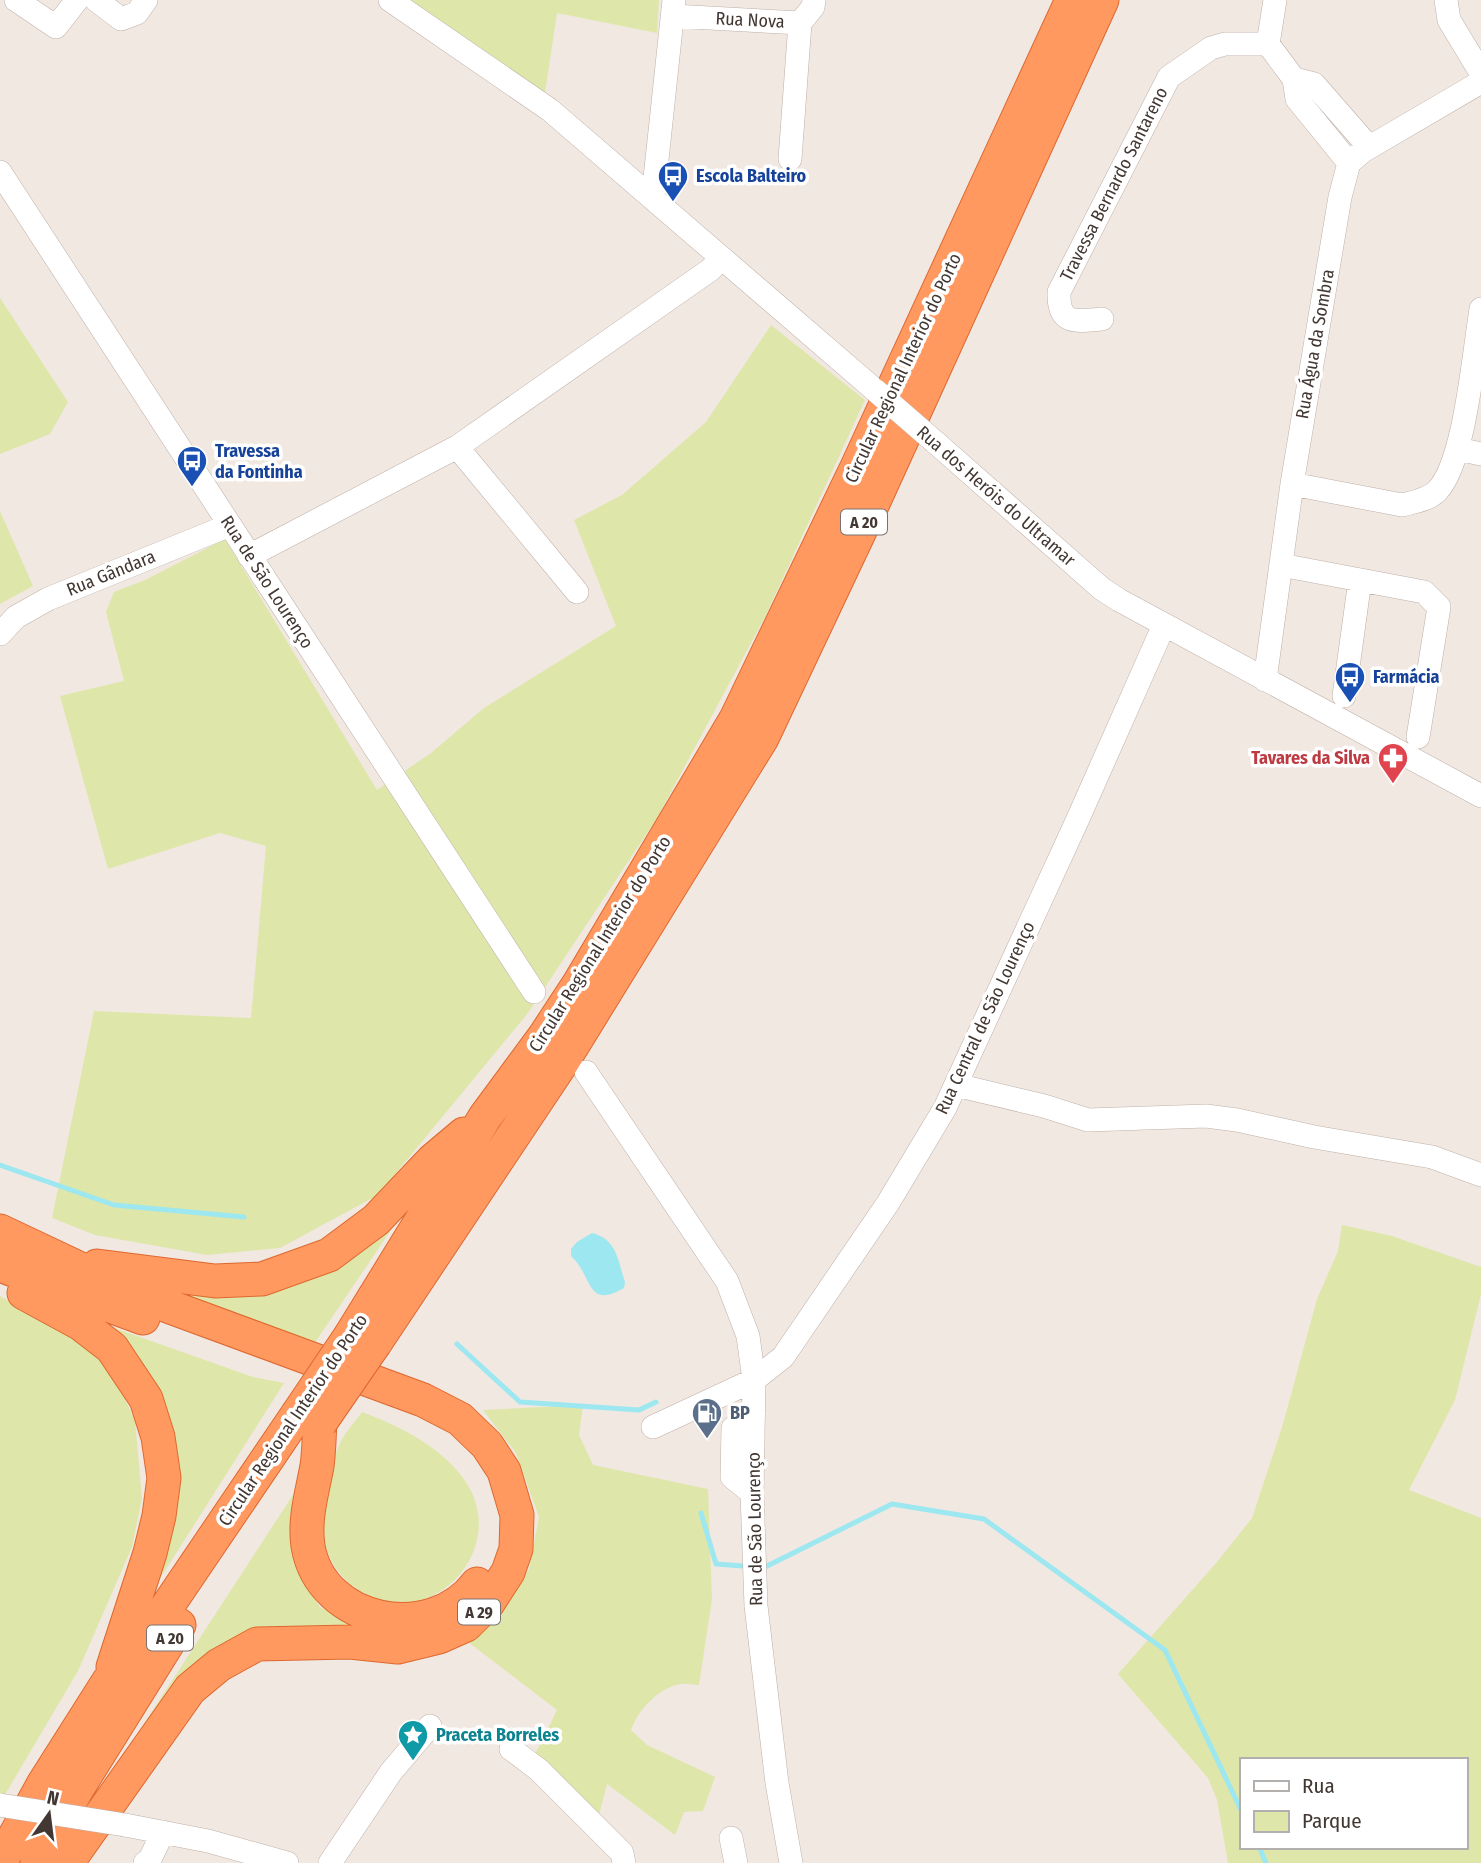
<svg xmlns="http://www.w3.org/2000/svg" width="1481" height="1863" font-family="'Fira Sans Condensed',sans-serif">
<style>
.green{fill:#dee7a9;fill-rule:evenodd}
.water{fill:#9ce7f0}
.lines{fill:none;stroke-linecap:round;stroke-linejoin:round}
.stream{stroke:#9ce7f0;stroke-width:5}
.minor-casing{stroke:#bfb0a8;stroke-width:24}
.highway-casing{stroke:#de682f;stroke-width:35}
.minor{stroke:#fff;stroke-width:23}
.highway{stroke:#ff995f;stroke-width:33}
.minor-bridge-casing{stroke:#bfb0a8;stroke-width:24;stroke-linecap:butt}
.highway-bridge-casing{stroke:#de682f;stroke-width:35;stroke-linecap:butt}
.minor-bridge{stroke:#fff;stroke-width:23}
.highway-bridge{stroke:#ff995f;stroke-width:33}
.labels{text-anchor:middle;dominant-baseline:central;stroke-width:7;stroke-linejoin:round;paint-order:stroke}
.shield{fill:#fff;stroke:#7b7370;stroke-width:2}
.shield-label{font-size:16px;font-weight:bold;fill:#423732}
.street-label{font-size:18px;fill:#423732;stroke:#fff}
.transit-label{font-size:18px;font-weight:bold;fill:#164399;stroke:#fff;text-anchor:start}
.health-label{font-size:18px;font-weight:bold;fill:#be3a42;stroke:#fff;text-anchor:end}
.service-label{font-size:18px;font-weight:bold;fill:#4e5e75;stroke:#fff;text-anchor:start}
.culture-label{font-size:18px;font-weight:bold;fill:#0d838f;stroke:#fff;text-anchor:start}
</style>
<rect width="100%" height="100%" fill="#f1e8e2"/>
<!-- green -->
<path class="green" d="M408,0H659L657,33L557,13L545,93Z
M0,298L68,402L50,434L0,454Z
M771,325L865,400L765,617L657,818L528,1013L378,1195L280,1248L207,1255L95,1235L52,1218L94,1011L251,1018L266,846L220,833L108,869L60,696L124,681L106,612L114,592L145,580L225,539L377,790L431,753L484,708L616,626L574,520L622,495L706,422Z
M0,511L33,586L0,604Z
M420,1187L312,1347L176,1296L177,1289L249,1290Z
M1342,1225L1392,1236L1481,1267V1294L1455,1400L1409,1490L1481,1518V1863H1228L1217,1800L1208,1778L1118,1674L1217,1562L1252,1518L1283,1424L1317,1299L1338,1251ZM1241,1760H1465V1847H1241Z
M0,1296L103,1353L135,1420L142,1498L132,1547L78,1671L0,1803Z
M106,1325L253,1377L284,1383L144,1604L174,1494Z
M583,1405L579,1435L593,1465L708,1489L712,1599L699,1685C694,1685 686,1683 681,1684C659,1687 638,1710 631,1730L647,1745L715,1777L703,1811L684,1812L675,1835L607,1784L599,1815L534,1756L557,1710L464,1639L494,1616L529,1569L539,1517L516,1453L483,1410Z
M362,1412C397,1425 436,1444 460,1474C517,1543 433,1639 357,1589C342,1579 328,1561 325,1542C321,1511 327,1472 340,1443C345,1432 355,1422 362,1412Z
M302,1481L291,1535L299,1575L320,1607L355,1625L401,1635L259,1636L91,1805Z"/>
<!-- water -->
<path class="water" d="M592,1233C617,1239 618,1261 625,1282L624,1288C586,1310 593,1276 571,1256V1249L577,1242Z"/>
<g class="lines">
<!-- stream -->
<path class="stream" d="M0,1165L114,1205L244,1217
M457,1344L520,1402L639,1410L656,1402
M701,1513L716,1564L743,1566
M765,1567L892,1504L984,1519L1165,1650L1241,1810
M1259,1847L1266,1863"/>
<!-- minor casing -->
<g class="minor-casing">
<path id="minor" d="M16,0L56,27L77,0
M96,0L121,19L137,13L146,0
M390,0L550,110L875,390
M1275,0L1268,44L1294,79L1297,99L1349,163
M1446,0L1449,20L1481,73
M673,16L800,23L813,7L814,0
M1294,79L1314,84L1369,147
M790,159L800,23
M0,172L534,992
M653,197L674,0
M1102,319C1076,321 1058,326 1059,292L1169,77L1211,48L1225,44H1268
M935,442L1102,589L1119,600L1481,796
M457,447L577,592
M1458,449L1481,454
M1292,484L1402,505C1414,502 1428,500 1437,491C1465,463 1474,351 1481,309
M249,556L457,447L710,270L722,258
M1281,565L1424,592L1439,607L1418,737
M0,634L16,617L48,599L230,525
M1265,680L1292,484L1340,197L1349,163L1363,151L1481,82
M1344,696L1360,580
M586,1072L727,1281L748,1336L754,1380L752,1493L756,1606L777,1783L791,1863
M956,1085L1044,1106L1088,1120L1206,1116L1237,1120L1314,1137L1432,1157L1481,1175
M653,1427L754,1380L783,1357L888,1203L945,1108L1077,821L1164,625
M752,1493L732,1477L733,1428L754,1413
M511,1749L539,1770L622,1853L624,1863
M125,1825L208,1841L287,1863
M731,1838L736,1863
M145,1863L150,1859L163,1832
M330,1863L391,1772L430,1726"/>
</g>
<!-- highway casing -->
<g class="highway-casing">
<path id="highway" d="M0,1231L127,1291L423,1400L460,1419L487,1445L504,1471L517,1515L516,1549L508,1572L488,1603L466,1625L439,1637L398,1647L350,1642L257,1644L219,1665L190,1689L67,1863
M0,1265L143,1318
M97,1266L215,1281L262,1279L329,1255L376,1220L432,1161L464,1134
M24,1293L81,1324L112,1348L146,1399L158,1437L164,1478L159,1516L150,1553L113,1667
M351,1335L485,1117L544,1037L580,982L736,719L858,465L1072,0
M375,1343L561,1064L762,738L874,501L1102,0
M320,1423C319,1437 319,1452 317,1466C312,1493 304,1519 308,1546C321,1624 431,1645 477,1584
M0,1863L44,1783L108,1682L154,1626L297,1415
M37,1863L77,1789L179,1625"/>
</g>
<!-- minor -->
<use href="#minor" class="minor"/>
<!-- highway -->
<use href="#highway" class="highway"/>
<!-- minor-bridge casing -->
<g class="minor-bridge-casing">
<path id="minor-bridge" d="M875,390L935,442
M0,1805L125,1825"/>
</g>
<!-- highway-bridge casing -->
<g class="highway-bridge-casing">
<path id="highway-bridge" d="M297,1415L351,1335
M320,1423L375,1343"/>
</g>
<!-- minor-bridge -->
<use href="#minor-bridge" class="minor-bridge"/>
<!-- highway-bridge -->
<use href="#highway-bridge" class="highway-bridge"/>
</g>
<!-- icons -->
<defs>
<g id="bus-pin" transform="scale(1.575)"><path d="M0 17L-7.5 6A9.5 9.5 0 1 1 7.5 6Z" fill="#1a4fb4" stroke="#fff"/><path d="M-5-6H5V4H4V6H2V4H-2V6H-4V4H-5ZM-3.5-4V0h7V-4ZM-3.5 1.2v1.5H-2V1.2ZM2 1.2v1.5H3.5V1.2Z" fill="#fff"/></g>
<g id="pharmacy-pin" transform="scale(1.575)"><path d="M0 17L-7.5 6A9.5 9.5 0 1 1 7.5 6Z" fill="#e0444e" stroke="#fff"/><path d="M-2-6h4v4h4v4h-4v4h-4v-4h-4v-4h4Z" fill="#fff"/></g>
<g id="fuel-pin" transform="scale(1.575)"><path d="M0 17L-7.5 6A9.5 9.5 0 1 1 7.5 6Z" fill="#5c6f8a" stroke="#fff"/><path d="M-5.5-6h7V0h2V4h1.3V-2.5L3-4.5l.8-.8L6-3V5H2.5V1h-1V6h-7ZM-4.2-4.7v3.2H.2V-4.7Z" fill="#fff"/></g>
<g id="sight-pin" transform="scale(1.575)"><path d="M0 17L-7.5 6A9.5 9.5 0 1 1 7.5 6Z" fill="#0f9aa8" stroke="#fff"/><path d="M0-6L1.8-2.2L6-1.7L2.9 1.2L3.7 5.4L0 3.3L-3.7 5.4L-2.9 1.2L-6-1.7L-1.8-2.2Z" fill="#fff"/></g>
</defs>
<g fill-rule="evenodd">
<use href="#bus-pin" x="673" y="176"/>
<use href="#bus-pin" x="192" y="461"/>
<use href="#bus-pin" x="1350" y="677"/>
<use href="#pharmacy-pin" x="1393" y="758"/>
<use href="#fuel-pin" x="707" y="1413"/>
<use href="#sight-pin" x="413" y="1735"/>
</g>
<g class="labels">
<!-- shield labels -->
<g class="shield">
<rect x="841" y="509.5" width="46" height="25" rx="5"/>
<rect x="458" y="1599.5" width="42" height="25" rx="5"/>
<rect x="147" y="1625.5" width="46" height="25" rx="5"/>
</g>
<g class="shield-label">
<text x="864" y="522">A 20</text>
<text x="479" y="1612">A 29</text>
<text x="170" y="1638">A 20</text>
</g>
<!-- street labels -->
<g class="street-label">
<text transform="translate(750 20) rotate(3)">Rua Nova</text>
<text transform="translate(1114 184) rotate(-63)">Travessa Bernardo Santareno</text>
<text transform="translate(1315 344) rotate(-80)">Rua Água da Sombra</text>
<text transform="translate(903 368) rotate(-65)">Circular Regional Interior do Porto</text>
<text transform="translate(996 496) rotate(41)">Rua dos Heróis do Ultramar</text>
<text transform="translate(111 573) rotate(-22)">Rua Gândara</text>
<text transform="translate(267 582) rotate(57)">Rua de São Lourenço</text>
<text transform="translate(600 944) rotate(-58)">Circular Regional Interior do Porto</text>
<text transform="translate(985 1018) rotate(-65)">Rua Central de São Lourenço</text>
<text transform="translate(293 1420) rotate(-56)">Circular Regional Interior do Porto</text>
<text transform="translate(755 1529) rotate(-91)">Rua de São Lourenço</text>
</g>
<!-- transit labels -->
<g class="transit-label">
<text x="696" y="176">Escola Balteiro</text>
<text x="215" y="451">Travessa<tspan x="215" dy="21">da Fontinha</tspan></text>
<text x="1373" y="677">Farmácia</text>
</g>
<!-- health labels -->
<g class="health-label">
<text x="1370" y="758">Tavares da Silva</text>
</g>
<!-- service labels -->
<g class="service-label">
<text x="730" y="1413">BP</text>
</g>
<!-- culture labels -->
<g class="culture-label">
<text x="436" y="1735">Praceta Borreles</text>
</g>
</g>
<!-- legend -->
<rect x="1240" y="1758" width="228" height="91" fill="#ffffff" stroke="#b3afad" stroke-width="2"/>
<rect x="1254" y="1781" width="35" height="10" fill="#ffffff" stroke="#b3afad" stroke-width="2"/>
<text x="1302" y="1793" font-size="21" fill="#423732">Rua</text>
<rect x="1254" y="1811" width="35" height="21" fill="#dee7a9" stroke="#b3afad" stroke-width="2"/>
<text x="1302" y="1828" font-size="21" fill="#423732">Parque</text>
<!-- north arrow -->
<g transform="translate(49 1814) rotate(14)" stroke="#ffffff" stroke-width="5" paint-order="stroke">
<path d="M0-5L12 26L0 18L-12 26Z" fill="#423732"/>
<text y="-10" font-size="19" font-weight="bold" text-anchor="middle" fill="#423732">N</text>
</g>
</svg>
